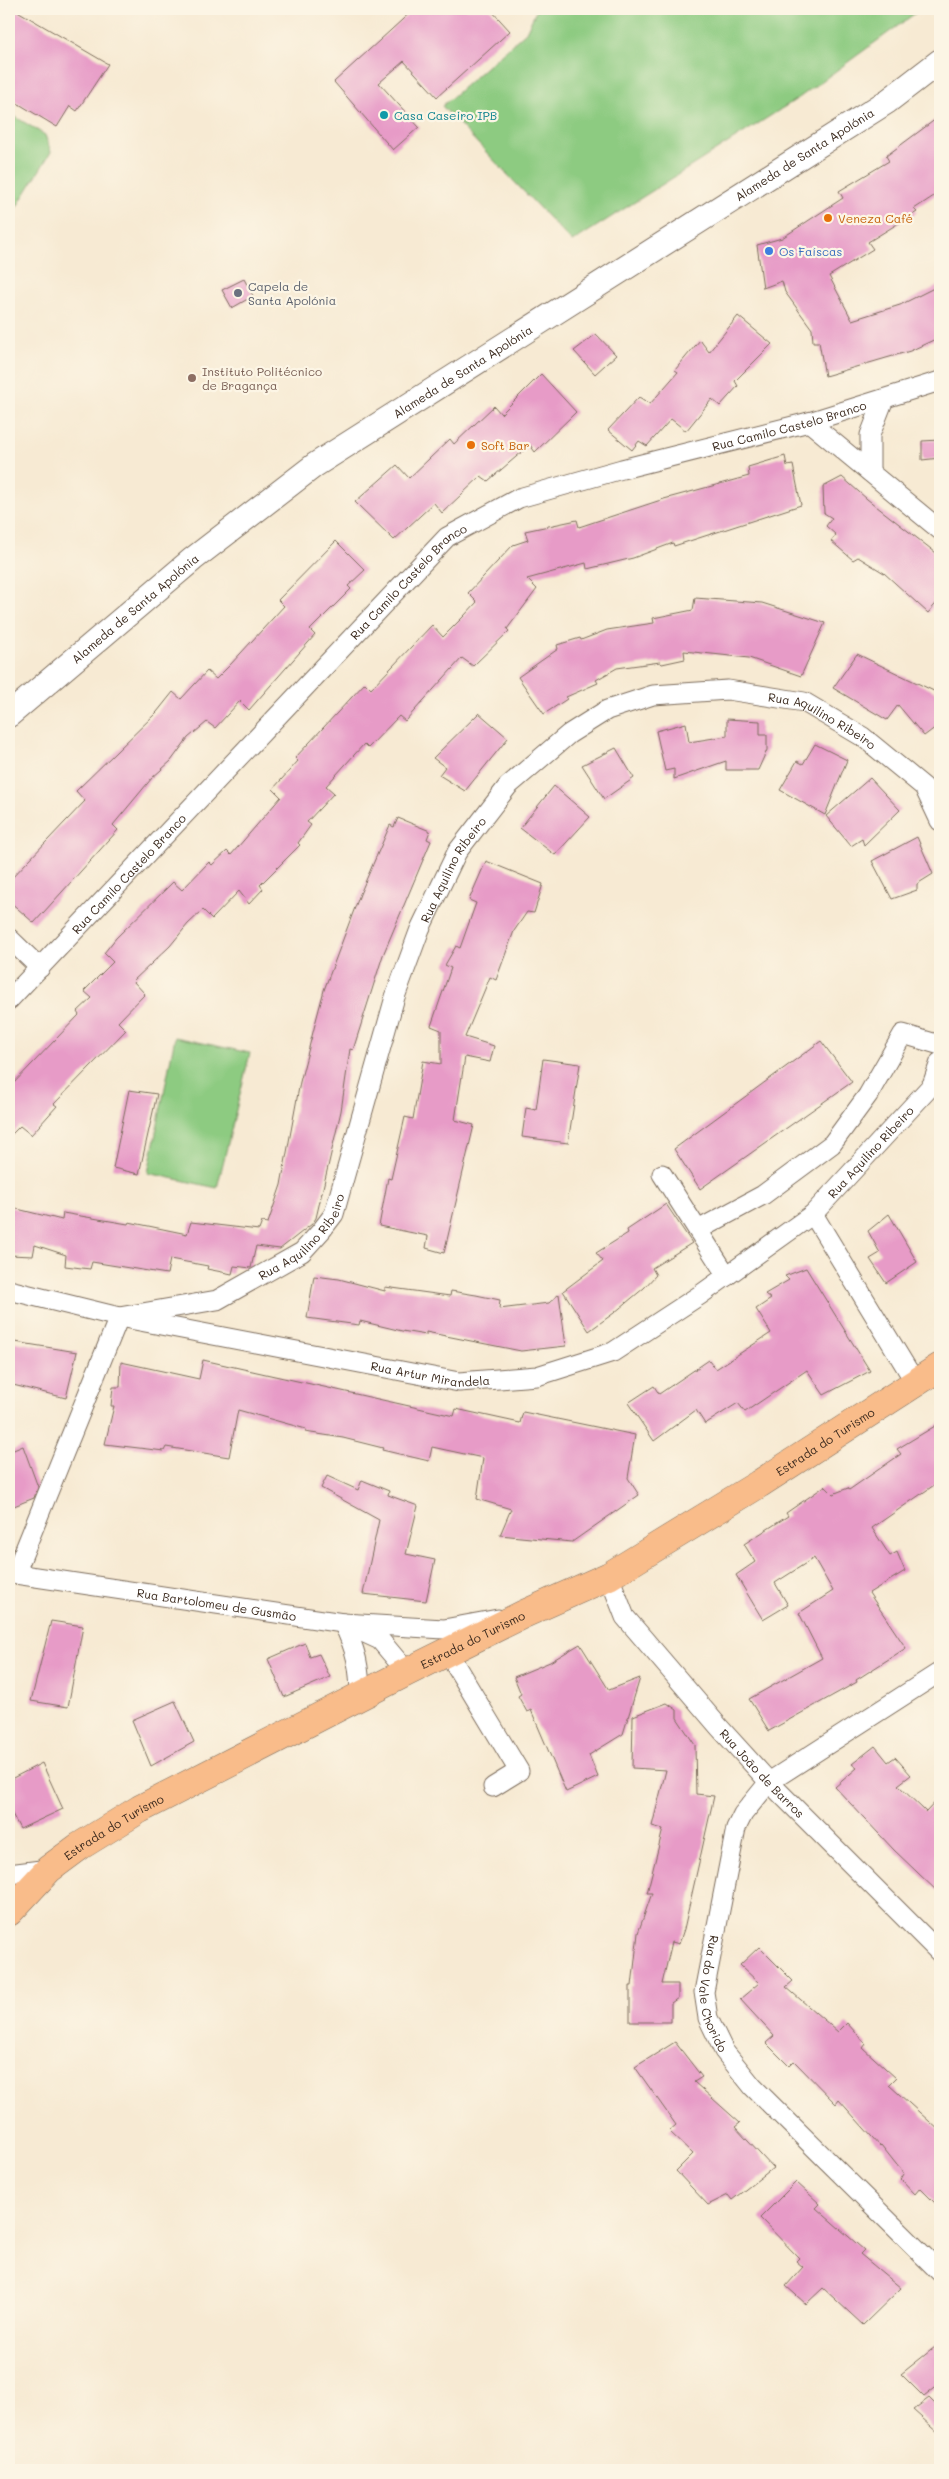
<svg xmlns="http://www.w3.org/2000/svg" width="949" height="2479" font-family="Mali,sans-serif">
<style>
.green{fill:#8dcb81;stroke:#647a50}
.building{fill:#e79bc7}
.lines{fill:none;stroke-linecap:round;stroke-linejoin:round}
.minor-casing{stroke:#7d6d5d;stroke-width:21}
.tertiary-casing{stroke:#7d6d5d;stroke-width:26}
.primary-casing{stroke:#7d6d5d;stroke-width:29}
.minor{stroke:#fff;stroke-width:19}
.tertiary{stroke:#fff;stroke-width:24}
.primary{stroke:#f9bc8a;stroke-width:28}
.culture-dot{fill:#0f9aa8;stroke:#fcf5e5;stroke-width:2}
.food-dot{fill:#e8710a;stroke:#fcf5e5;stroke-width:2}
.shop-dot{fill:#3f7fe0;stroke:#fcf5e5;stroke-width:2}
.worship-dot{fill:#6b7280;stroke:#fcf5e5;stroke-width:2}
.education-dot{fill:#8d6e63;stroke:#fcf5e5;stroke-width:2}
.labels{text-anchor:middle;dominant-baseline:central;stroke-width:4.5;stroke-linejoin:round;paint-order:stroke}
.culture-label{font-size:12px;fill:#0d838f;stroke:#fcf5e5;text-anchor:start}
.street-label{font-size:12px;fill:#3b2a1e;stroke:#fcf5e5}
.food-label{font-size:12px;fill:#c56008;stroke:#fcf5e5;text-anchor:start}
.shop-label{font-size:12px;fill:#366cbe;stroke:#fcf5e5;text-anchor:start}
.worship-label{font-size:12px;fill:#5b616d;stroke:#fcf5e5;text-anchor:start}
.education-label{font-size:12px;fill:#785e54;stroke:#fcf5e5;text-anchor:start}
</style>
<rect width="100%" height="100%" fill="#fcf5e5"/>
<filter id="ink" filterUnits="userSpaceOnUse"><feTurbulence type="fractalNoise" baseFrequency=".02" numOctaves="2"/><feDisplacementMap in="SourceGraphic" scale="10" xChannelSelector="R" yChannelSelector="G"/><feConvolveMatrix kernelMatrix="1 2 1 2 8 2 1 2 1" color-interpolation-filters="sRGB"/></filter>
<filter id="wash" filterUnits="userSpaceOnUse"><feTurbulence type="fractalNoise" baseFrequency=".0096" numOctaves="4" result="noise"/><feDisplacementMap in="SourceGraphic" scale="20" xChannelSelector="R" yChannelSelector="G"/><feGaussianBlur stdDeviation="1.12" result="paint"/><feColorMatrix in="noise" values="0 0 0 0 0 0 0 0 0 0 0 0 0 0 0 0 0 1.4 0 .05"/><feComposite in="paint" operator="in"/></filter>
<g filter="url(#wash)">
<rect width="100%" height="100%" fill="#f7ead3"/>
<!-- green -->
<path class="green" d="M537,9H921L800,97L572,242L442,106L526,32Z
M9,113L45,135L51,152L9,219Z
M175,1037L250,1053L217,1188L148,1173Z"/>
<g id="blocks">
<!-- building -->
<path class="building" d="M9,9H14L108,64L77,111L70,106L57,127L9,98Z
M414,9H490L510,31L437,97L404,61L379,83L419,127L393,150L334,82Z
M940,116V192L914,209L917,212L868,242L873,249L829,276L852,320L900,305L940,285V337L910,351L825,376L819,342H813L812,329L785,292L782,281L763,288L757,245L782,238L843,198L839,191L889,161L886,156Z
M244,279L253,296L232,308L222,290Z
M738,316L772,344L735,381L738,386L720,406L712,399L686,431L671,419L647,446L639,441L632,450L608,430L639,397L650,404L678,372L675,370L700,340L709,352Z
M596,334L616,355L595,374L574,351Z
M541,374L576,412L535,452L530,445L488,481L481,476L442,513L434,503L394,540L355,502L397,465L409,478L450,439L454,444L494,406L501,414Z
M940,440V458L922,460V441Z
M785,456L787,466L793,465L801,505L674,546L673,543L633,558L587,569L586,563L527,579L537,589L507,629L509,631L473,666L462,658L405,721L399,716L368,748L364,744L326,786L334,793L307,822L311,825L298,843L300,845L260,885L263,889L249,904L239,891L212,919L203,910L188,924L170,946L133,981L145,994L118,1022L126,1030L54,1104L57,1106L31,1135L20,1126L9,1137V1088L79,1015L77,1012L92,998L84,991L113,962L104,953L116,938L173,882L182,890L209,862L212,865L227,851L231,855L281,797L273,789L298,761L295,758L365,683L371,689L432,625L443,637L464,616L477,602L468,593L513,545L528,540L525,531L577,520L579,527L664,499L749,476L748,467Z
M842,477L867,499L940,556V599L928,613L884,573L858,557L853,560L831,541L836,535L826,526L832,518L824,513L823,487Z
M336,541L365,570L348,586L351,589L310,630L315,635L249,710L240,701L215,728L207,722L188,738L171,761L152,778L113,825L118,830L34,923L9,901V881L85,801L76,791L157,712L173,692L181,699L207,671L216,679L230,665L284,606L278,600Z
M695,598L762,603L825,623L801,676L749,658L684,651L685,659L662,664L660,662L617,668L596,680L598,683L566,697L567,699L544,714L518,677L558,649L557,645L580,638L581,640L607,630L654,623L653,618L693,610Z
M857,654L940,694V724L924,736L898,705L887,720L833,688Z
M479,713L508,738L465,791L439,775L445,767L433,758Z
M727,719L760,721V735H767V750L758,770H726V761L674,779V769L665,771L656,731L686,723L689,742L727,736Z
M815,744L847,760L825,815L780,790L797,761L803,764Z
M616,748L634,778L604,799L582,765Z
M870,778L900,810L864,845L862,839L851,846L826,816Z
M554,786L590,817L555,855L520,828Z
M398,818L430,831L427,839L431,841L383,955L353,1050L350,1049L341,1111L316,1218L312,1224L280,1249L256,1246L251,1268L234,1266L232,1274L207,1269L208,1266L170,1259L167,1274L92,1262L90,1269L65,1266L66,1255L35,1245L33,1256L9,1255V1207L62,1220L63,1213L128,1224L129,1222L187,1234L191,1222L259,1230L262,1222L268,1223L281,1185L300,1082L324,990L360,894L390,825L394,827Z
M917,837L933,874L917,884V890L892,899L872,861Z
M486,861L543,884L534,913L527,912L514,931L496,980L490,977L465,1037L494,1046L490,1062L465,1057L455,1120L474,1125L444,1253L426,1248L428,1236L379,1226L388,1178L391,1179L405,1117L413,1119L423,1061L441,1064V1030L431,1026L451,968L445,965L456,946L460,948L476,903L469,900Z
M821,1041L852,1082L700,1189L674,1149Z
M543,1059L580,1064L568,1143L522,1137L526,1108L536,1110Z
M129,1090L157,1094L139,1174L113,1168Z
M666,1204L692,1243L652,1268L656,1275L644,1288L614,1313L589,1331L563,1291L603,1261L596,1253L628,1233L627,1230Z
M889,1214L917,1262L886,1283L870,1259L880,1253L868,1231Z
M806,1268L870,1371L824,1395L807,1370L745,1412L738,1403L705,1424L696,1410L654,1441L628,1403L654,1386L659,1394L709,1360L716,1369L771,1333L756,1309L771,1299L765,1294L789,1280L785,1276Z
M314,1276L339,1279L385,1291V1287L450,1296L451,1291L476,1295L500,1300L499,1309L549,1303L559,1294L566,1346L521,1351L426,1332V1335L402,1331L360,1321L359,1325L307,1318Z
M9,1341L77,1352L66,1398L9,1384Z
M203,1360L454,1416L456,1409L520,1423L523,1412L635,1435L628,1478L639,1495L572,1542L500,1535L511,1509L477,1499L483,1458L432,1447L429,1461L382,1450L383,1448L343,1438L305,1432L306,1429L238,1410L229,1457L166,1447L164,1451L105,1444L114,1406H111L113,1387H120L121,1362L199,1379Z
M940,1423V1481L872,1528L890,1556L897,1552L905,1571L869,1593L906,1648L856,1680L857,1682L769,1731L749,1699L822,1658L799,1613L833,1591L814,1558L775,1583L788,1605L763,1620L736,1575L755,1562L744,1544L788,1516L786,1513L825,1486L833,1494L848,1488L849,1490L901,1454L897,1449Z
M23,1446L38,1487L34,1498L9,1508V1452Z
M327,1476L358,1490L362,1480L389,1491L388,1495L418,1506L406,1554L435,1560L426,1601L363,1594L379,1520L321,1488Z
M51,1621L83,1626L68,1707L31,1701Z
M305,1643L310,1657L319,1654L330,1677L284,1697L268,1659Z
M580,1644L609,1690L640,1678L623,1734L589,1755L598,1777L566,1792L531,1710L527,1712L518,1696L521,1694L514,1677L550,1662Z
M175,1701L194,1742L151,1766L132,1720Z
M667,1703L677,1710V1718L695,1745L696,1794L714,1796L684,1929L679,1944L672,1942L662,1984H678V1998L671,2003V2022H630V1986H632L638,1933L652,1893H647L663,1829L652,1826L666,1770L632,1768L633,1716Z
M875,1746L888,1762L895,1757L911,1775L898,1785L926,1812L940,1797V1894L894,1850L835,1787L857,1768L852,1764Z
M42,1763L63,1809L20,1829L9,1808V1780Z
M759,1947L793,1981L786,1987L838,2032L847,2023L866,2044L863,2048L896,2078L889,2085L940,2131V2208L920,2188L915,2194L901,2179L904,2174L881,2145L880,2146L839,2100L836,2104L794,2061L789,2066L766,2043L774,2036L740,1999L759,1983L740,1965Z
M675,2042L702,2077L694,2082L740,2123L735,2127L773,2168L732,2200L728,2195L708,2205L676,2171L693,2154L669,2131L676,2125L635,2067Z
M796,2182L820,2204L816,2208L864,2250L860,2254L901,2288L863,2325L823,2288L806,2304L786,2286L803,2267L796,2261L799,2258L760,2218Z
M940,2343V2384L924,2397L901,2374Z
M929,2398L940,2409V2434L913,2410Z"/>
</g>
</g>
<g filter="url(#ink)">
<use href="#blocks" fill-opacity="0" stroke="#7d6d5d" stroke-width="1"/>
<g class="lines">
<!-- minor casing -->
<g class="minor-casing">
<g id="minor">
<path d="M809,422L940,530"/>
<path d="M870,472V435L884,399"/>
<path d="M9,938L40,968"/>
<path id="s1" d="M9,1000L447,537L519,498L622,469L809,422L940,381"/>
<path d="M662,1174L727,1276"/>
<path d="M813,1214L915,1382"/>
<path d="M698,1230L763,1195L832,1144L868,1095L903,1034L940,1045"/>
<path id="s2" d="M9,1290L119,1317L459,1382L537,1376L613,1352L700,1295L813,1214L932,1085L940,1062"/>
<path id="s3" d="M9,1573L343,1623L380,1640L407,1672"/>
<path id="s4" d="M15,1574L119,1317L217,1300L302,1252L321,1231L334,1214L395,997L420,929L457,852L508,786L569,734L607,710L653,695L728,690L804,702L863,737L924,787L940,821"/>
<path id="s5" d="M609,1576L625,1617L719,1727L769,1782L940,1953"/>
<path d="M448,1653L519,1771L493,1787"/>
<path id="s6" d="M940,1672L769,1782L743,1814L736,1828L704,1992L708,2018L724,2051L753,2087L940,2272"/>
<path d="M360,1697C360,1667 356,1650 343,1623L444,1629L498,1619"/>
<path d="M9,1874L49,1869"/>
</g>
</g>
<!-- tertiary casing -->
<g class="tertiary-casing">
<g id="tertiary">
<path id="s7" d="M9,715L193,559L315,465L888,101L940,61"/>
</g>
</g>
<!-- primary casing -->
<g class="primary-casing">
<g id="primary">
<path id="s8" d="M9,1912L49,1869L80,1846L140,1809L407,1672L524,1614L609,1576L759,1484L940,1367"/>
</g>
</g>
<!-- minor -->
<use href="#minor" class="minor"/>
<!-- tertiary -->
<use href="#tertiary" class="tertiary"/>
<!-- primary -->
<use href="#primary" class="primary"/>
</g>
</g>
<!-- markers -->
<circle class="culture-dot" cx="384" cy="115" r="5"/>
<g class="food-dot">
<circle cx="828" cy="218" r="5"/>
<circle cx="471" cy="445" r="5"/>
</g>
<circle class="shop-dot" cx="769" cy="251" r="5"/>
<circle class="worship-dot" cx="238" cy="293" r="5"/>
<circle class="education-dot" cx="192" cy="378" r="5"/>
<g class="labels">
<!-- culture labels -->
<g class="culture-label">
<text x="394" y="115">Casa Caseiro IPB</text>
</g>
<!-- street labels -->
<g class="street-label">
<text stroke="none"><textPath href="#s7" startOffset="975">Alameda de Santa Apolónia</textPath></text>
<text stroke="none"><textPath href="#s7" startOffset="570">Alameda de Santa Apolónia</textPath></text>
<text stroke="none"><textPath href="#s1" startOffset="999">Rua Camilo Castelo Branco</textPath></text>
<text stroke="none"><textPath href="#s1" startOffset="579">Rua Camilo Castelo Branco</textPath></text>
<text stroke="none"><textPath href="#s7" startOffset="165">Alameda de Santa Apolónia</textPath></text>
<text stroke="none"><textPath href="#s4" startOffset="1340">Rua Aquilino Ribeiro</textPath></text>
<text stroke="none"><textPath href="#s4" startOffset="890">Rua Aquilino Ribeiro</textPath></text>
<text stroke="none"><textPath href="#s1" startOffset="174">Rua Camilo Castelo Branco</textPath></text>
<text stroke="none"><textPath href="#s2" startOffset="945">Rua Aquilino Ribeiro</textPath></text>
<text stroke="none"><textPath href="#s4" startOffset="485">Rua Aquilino Ribeiro</textPath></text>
<text stroke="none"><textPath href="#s2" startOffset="430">Rua Artur Mirandela</textPath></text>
<text stroke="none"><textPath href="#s8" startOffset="946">Estrada do Turismo</textPath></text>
<text stroke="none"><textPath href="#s3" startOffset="210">Rua Bartolomeu de Gusmão</textPath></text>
<text stroke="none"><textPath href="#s8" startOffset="541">Estrada do Turismo</textPath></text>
<text stroke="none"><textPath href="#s5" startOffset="252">Rua João de Barros</textPath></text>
<text stroke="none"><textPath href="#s8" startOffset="136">Estrada do Turismo</textPath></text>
<text stroke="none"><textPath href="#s6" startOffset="430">Rua do Vale Chorido</textPath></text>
</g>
<!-- food labels -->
<g class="food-label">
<text x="838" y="218">Veneza Café</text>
<text x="481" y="445">Soft Bar</text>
</g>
<!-- shop labels -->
<g class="shop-label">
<text x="779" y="251">Os Faíscas</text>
</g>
<!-- worship labels -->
<g class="worship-label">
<text x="248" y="286">Capela de<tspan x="248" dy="14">Santa Apolónia</tspan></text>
</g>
<!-- education labels -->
<g class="education-label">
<text x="202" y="371">Instituto Politécnico<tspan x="202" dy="14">de Bragança</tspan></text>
</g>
</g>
<!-- margin -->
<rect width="949" height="2479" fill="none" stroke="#fcf5e5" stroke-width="30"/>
</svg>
